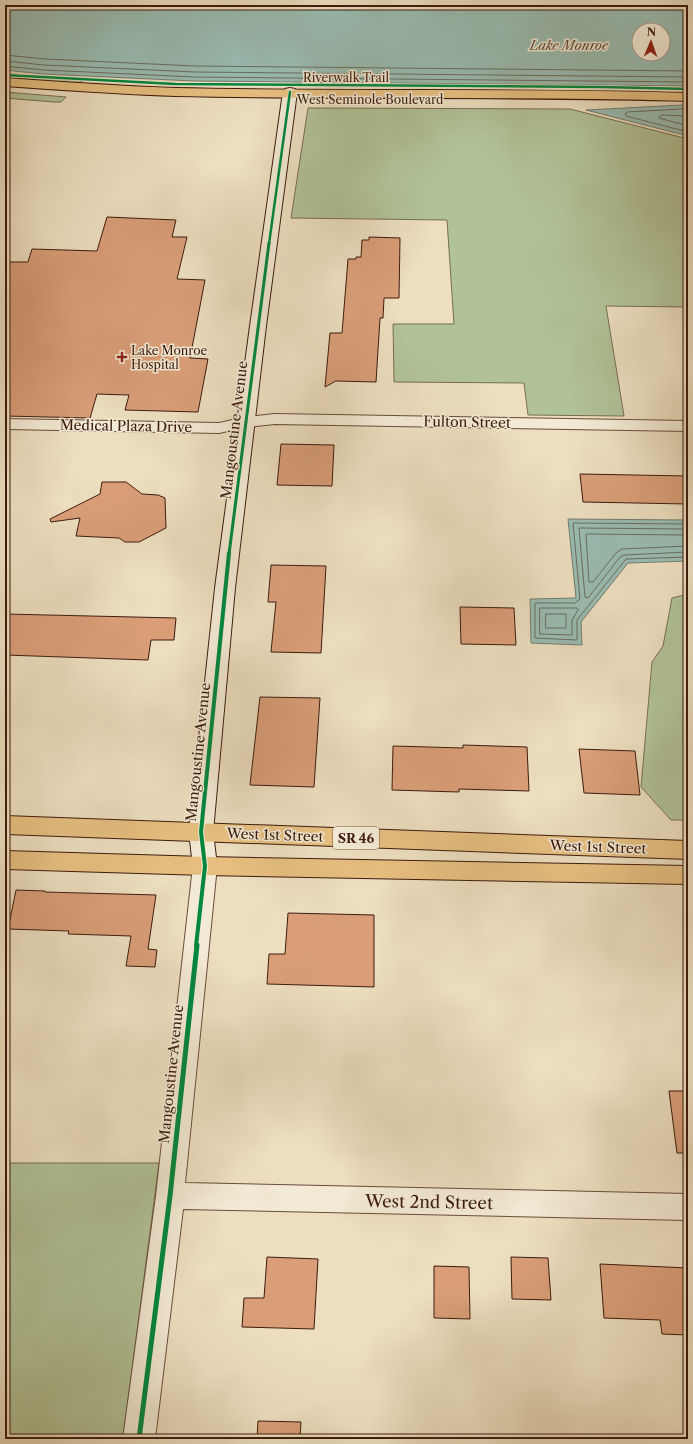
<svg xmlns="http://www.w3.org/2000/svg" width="693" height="1444" font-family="'Libre Caslon Text',serif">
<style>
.green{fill:#b1c297;stroke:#776e52}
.water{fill:#99bcb2;stroke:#747c70;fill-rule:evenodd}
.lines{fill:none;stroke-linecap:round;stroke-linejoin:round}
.shore{stroke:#6b6c60;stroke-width:1}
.building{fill:#d99e78;stroke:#3d1b0e}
.street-casing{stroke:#694c3a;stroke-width:2}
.secondary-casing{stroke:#3d1b0e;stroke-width:2}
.primary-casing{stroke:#3d1b0e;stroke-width:2}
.street{fill:#f3ead5;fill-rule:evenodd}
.secondary{fill:#f3ead5;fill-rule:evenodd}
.primary{fill:#e6bf80;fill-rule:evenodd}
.cycleway-far3-casing{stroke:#f3ead5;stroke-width:4}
.cycleway-far2-casing{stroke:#f3ead5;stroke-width:5}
.cycleway-far1-casing{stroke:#f3ead5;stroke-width:6}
.cycleway-casing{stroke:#f3ead5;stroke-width:8}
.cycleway-far3{stroke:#00873e;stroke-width:2.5}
.cycleway-far2{stroke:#00873e;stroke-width:3}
.cycleway-far1{stroke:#00873e;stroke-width:4}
.cycleway{stroke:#00873e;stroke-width:5}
.poi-dot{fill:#8f2418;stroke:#f3ead5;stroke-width:1.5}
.labels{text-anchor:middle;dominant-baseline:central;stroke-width:3;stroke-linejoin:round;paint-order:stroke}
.far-street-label{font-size:12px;fill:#3d1b0e;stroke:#f3ead5}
.far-poi-label{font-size:12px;fill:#3d1b0e;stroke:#f3ead5;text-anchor:start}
.far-water-label{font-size:13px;font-style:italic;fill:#594b3f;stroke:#f3ead5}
.shield{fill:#f3ead5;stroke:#74594a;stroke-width:1}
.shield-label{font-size:13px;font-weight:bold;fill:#3d1b0e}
.street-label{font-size:14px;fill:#3d1b0e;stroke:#f3ead5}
.near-street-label{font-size:17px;fill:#3d1b0e;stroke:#f3ead5}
</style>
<rect width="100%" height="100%" fill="#ecdebf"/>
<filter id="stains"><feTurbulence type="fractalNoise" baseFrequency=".005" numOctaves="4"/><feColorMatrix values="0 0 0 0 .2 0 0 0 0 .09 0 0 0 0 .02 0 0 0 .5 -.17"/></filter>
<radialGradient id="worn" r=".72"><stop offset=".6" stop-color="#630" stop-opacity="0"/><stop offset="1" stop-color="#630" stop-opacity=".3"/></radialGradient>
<!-- green -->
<path class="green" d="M5,73L41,77L85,79L79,84L5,78Z
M5,92L66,97L61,102H54L5,98Z
M308,108L570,109L688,139V307L606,306L624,416L528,415L524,383L394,382L393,324H454L447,220L291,218Z
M688,594V820H671L641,787L652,662L663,646L672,598Z
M5,1163H159L123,1439H5Z"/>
<!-- water -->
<path class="water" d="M5,5H688V86L194,81L43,74L5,70ZM639,30H663V54H639Z
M682,105L688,107V136L586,110Z
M568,519L688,520V561L628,563L581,622L582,645L531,643L530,599L576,598Z"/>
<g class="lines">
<!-- shore -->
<path class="shore" d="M5,55L45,59L195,66L688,71
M5,61L44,65L195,72L688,77
M5,66L44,70L194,77L688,82
M688,111L682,109L627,112L625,114L626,116L688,132
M688,116L661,115L659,118L688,126
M688,524L573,523L580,599L575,603H535V638L577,640V620L626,559L688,557
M688,529L579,528L585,597L588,598L620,557L624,555L688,552
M688,535L586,534L589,582H593L616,553L622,549L688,546
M540,608H577L578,610L572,620V635L540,634Z
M546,614H566V628H546Z"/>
</g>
<!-- building -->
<path class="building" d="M107,217L176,220L172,237H187L177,279L205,280L190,358L208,359L198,412L125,410L129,395L97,394L90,418L5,416V262H28L32,249L97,251Z
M369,237L400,238L399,298H384L383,318H380L376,382L336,381L325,387L330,333H342L348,259H356V257H361L362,240H369Z
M281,444L334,445L332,486L277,485Z
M580,474L688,476V504L583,502Z
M102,482H126L142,494L158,495L165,498L166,528L139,542H125L119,538L76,536L80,518L51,522L50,519L100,494Z
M271,565L326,566L321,653L271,652L276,602H268Z
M460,607L514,608L516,645L461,644Z
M5,614L176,618L174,640H151L148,660L5,655Z
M260,697L320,698L314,787L250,785Z
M463,745L527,747L529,791L459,789V792L392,790L393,746L463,748Z
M579,749L635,751L640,795L584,793Z
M16,890L45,891V892L156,895L148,949L157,950L155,967L126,966L131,936L68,934L69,931L8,929Z
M288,913L374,915V987L267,984L269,954H285Z
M669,1091H688V1153H677Z
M267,1257L318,1259L314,1329L242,1327L244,1298H264Z
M511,1257L548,1258L551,1300L512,1299Z
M600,1264L688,1268V1335L662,1334L660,1320L604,1318Z
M434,1266L469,1267L470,1319L434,1318Z
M258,1421L301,1422L300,1439H257Z"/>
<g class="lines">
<!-- street casing -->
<g class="street-casing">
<path id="street" d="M275,414L688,421V431L275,424L246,427L219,433L5,429V419L219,423L246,417Z
M205,857L213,859L217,866L185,1183L688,1194V1220L183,1209L155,1439H123L156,1196L193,866L197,859Z"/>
</g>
<!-- secondary casing -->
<g class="secondary-casing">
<path id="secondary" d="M290,88L295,89L297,92L266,326L235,588L213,832L217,866L213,873L205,875L197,873L193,866L189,832L215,588L250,326L283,92L285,89Z"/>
</g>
<!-- primary casing -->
<g class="primary-casing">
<path id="primary" d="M5,78C62,82 119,86 176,88C347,92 517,88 688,93V101C517,96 347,100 176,96C119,94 62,90 5,86Z
M5,816L688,841V859L5,834Z
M5,851L205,857L688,866V884L205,875L5,869Z"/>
</g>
<!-- street -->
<use href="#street" class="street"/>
<!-- secondary -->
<use href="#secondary" class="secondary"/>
<!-- primary -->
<use href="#primary" class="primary"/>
<!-- cycleway-far3 casing -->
<g class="cycleway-far3-casing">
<path id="cycleway-far3" d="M5,75L175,84L603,87L688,89
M269,244L290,92"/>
</g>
<!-- cycleway-far2 casing -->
<g class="cycleway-far2-casing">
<path id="cycleway-far2" d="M229,554L269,243"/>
</g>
<!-- cycleway-far1 casing -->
<g class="cycleway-far1-casing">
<path id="cycleway-far1" d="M196,946L205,866L201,832L229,553"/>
</g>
<!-- cycleway casing -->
<g class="cycleway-casing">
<path id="cycleway" d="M139,1439L170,1196L197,945"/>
</g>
<!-- cycleway-far3 -->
<use href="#cycleway-far3" class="cycleway-far3"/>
<!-- cycleway-far2 -->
<use href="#cycleway-far2" class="cycleway-far2"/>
<!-- cycleway-far1 -->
<use href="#cycleway-far1" class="cycleway-far1"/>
<!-- cycleway -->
<use href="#cycleway" class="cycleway"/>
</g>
<!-- markers -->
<path class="poi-dot" d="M120 351h4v4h4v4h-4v4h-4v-4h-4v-4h4z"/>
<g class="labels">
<!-- far-street labels -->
<g class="far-street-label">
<text x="346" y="77">Riverwalk Trail</text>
<text x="370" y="99">West Seminole Boulevard</text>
</g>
<!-- far-poi labels -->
<g class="far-poi-label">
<text x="131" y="350">Lake Monroe<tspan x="131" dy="14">Hospital</tspan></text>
</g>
<!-- far-water labels -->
<g class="far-water-label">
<text x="569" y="45">Lake Monroe</text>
</g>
<!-- shield labels -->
<rect class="shield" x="333" y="827" width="46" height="22" rx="3"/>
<g class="shield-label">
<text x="356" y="838">SR 46</text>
</g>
<!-- street labels -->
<g class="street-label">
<text transform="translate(467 422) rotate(1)">Fulton Street</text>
<text transform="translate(126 426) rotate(1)">Medical Plaza Drive</text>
<text transform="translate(234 430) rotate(-83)">Mangoustine Avenue</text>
<text transform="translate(198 752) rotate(-84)">Mangoustine Avenue</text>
<text transform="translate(275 835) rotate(2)">West 1st Street</text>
<text transform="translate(598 847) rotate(2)">West 1st Street</text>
<text transform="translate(171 1074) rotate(-84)">Mangoustine Avenue</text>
</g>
<!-- near-street labels -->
<g class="near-street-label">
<text transform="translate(429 1202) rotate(1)">West 2nd Street</text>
</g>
</g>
<!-- margin -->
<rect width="693" height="1444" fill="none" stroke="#ecdebf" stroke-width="20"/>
<rect x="6" y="6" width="681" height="1432" fill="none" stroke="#3d1b0e" stroke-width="2"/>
<rect x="10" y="10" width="673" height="1424" fill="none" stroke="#3d1b0e"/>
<!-- north arrow -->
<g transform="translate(651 42) rotate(2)"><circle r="19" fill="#f3ead5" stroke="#aa9785"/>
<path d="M0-3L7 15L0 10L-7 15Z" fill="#8f2418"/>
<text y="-6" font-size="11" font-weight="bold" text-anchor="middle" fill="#3d1b0e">N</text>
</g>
<rect width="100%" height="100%" filter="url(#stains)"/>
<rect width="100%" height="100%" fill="url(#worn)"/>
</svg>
